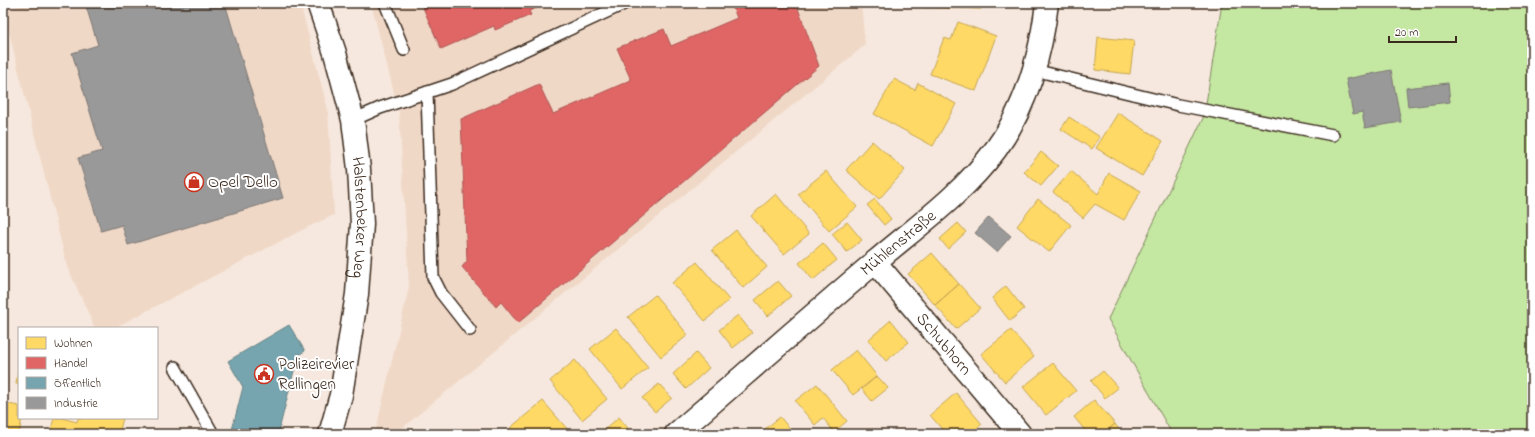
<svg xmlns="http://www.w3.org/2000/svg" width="1535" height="437" font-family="'Indie Flower',sans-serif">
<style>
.built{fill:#f0d8c7}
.green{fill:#c4e7a1;stroke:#808860}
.homes{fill:#ffd966;stroke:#c4a450}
.shops{fill:#e06666;stroke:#ae5450}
.public{fill:#76a5af;stroke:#648084}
.industry{fill:#999;stroke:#7d7874}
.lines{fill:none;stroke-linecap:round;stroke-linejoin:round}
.lane-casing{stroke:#3b2a1e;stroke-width:14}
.street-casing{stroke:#3b2a1e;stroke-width:25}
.secondary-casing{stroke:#3b2a1e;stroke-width:25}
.lane{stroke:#fff;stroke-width:11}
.street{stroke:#fff;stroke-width:22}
.secondary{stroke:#fff;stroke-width:22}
.labels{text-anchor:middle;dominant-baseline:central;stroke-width:4;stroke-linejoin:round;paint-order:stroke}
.poi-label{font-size:17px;fill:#3b2a1e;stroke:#fff;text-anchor:start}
.street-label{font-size:17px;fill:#3b2a1e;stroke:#fff}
</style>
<rect width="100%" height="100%" fill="#f6e8de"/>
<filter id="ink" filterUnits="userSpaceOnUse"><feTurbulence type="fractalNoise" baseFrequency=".025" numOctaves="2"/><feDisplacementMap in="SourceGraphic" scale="8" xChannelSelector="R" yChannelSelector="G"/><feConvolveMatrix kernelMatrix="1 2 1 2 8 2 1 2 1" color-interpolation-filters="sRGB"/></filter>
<g filter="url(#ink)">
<!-- built -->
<path class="built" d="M26,3H300L328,110L334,215L308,227L114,328H95L67,266L4,12Z
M371,3H861L865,45L395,434H375L409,287L399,112Z"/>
<!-- green -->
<path class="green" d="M1222,3H1532V434H1172L1108,319L1204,116Z"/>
<!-- homes -->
<path class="homes" d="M925,3H981V9L924,7Z
M958,22L996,36L976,91L930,74L944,38L951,40Z
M1098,37L1134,41L1130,74L1095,70Z
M894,79L915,90L918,83L956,104L933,146L874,114Z
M1118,113L1163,141L1142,176L1096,148Z
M1069,117L1100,137L1092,149L1061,129Z
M872,141L905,170L879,199L846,170Z
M1041,152L1058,166L1041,186L1024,172Z
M826,171L857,207L829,231L798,194Z
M1071,171L1098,194L1109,173L1141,191L1124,220L1095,204L1083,218L1053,192Z
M776,194L809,234L784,254L751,216Z
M875,199L891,219L884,225L867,205Z
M1038,199L1071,225L1049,252L1017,226Z
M847,222L862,240L847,252L832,234Z
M958,223L966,232L948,249L940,239Z
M736,230L767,267L743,288L712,250Z
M823,243L837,260L813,280L799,263Z
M932,253L959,284L935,305L908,274Z
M697,262L729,300L705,321L672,283Z
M778,281L791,296L768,316L755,300Z
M959,284L980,308L956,329L935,305Z
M1006,286L1024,309L1010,321L992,298Z
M655,295L688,335L661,357L628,317Z
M738,315L752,333L733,348L719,330Z
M891,320L909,342L886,361L868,340Z
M616,328L648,368L622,389L590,349Z
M1011,330L1034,357L1005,382L981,354Z
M856,350L877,376L853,395L832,370Z
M696,353L709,368L686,389L673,374Z
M575,360L607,399L582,420L550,381Z
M1053,363L1076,391L1046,415L1023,387Z
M19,365V384H16Z
M1103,371L1118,388L1105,398L1091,381Z
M877,376L888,388L872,401L862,389Z
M659,384L672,398L655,412L642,398Z
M817,384L847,421L834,432L823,418L815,425L795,401Z
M956,393L982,424L970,434H946L930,415Z
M1094,400L1115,424L1103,434H1088L1074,417Z
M543,401L569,431L566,434H515L510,428Z
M3,403L19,406V418H22L19,434H3Z
M619,417L631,432L629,434H604L602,432Z
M780,417L794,434H761L760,433Z
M54,418H62L77,422L78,418H123L119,434H50Z
M1115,424L1122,434H1103Z"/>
<!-- shops -->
<path class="shops" d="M421,3H549L529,11L531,15L495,30L494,26L441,49Z
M731,3H796L819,66L518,323L501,302L496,307L462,267L467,261L461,119L539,84L553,114L631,80L617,48L664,29L671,46L737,18Z"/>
<!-- public -->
<path class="public" d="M289,325L305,351L298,355L278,434H231L243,387L228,361Z"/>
<!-- industry -->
<path class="industry" d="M85,3H225L283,198L128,245L122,225L101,231L78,158L102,151L72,53L98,45Z
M1391,70L1401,122L1365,128L1362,112L1353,114L1346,79Z
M1448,83L1450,102L1408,107L1406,88Z
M989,217L1011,236L997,252L975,233Z"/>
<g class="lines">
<!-- lane casing -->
<g class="lane-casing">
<path id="lane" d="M385,3L404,50
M1034,70L1178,105L1333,135
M427,92L433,277L441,293L470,330
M353,120L380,108L452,84L626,3
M175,367L213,434"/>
</g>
<!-- street casing -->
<g class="street-casing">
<g id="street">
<path id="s1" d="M875,262L1020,434"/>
</g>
</g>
<!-- secondary casing -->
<g class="secondary-casing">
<g id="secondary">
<path id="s2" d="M318,3L335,53L353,120L359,169L362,224L357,294L341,395L330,434"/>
<path id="s3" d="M676,434C742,377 808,319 875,262C916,227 963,194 996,149C1027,106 1041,55 1047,3"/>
</g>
</g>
<!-- lane -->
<use href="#lane" class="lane"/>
<!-- street -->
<use href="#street" class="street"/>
<!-- secondary -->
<use href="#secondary" class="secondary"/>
</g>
</g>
<!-- icons -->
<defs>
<g id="shop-ring" transform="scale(1)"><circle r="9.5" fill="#fff" stroke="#c8321e" stroke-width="1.5"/><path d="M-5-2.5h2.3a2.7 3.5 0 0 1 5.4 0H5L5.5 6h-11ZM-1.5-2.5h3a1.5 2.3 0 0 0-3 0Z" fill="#c8321e"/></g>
<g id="civic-ring" transform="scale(1)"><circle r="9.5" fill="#fff" stroke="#c8321e" stroke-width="1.5"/><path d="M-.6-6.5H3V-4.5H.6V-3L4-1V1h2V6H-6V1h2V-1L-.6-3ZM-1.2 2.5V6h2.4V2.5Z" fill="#c8321e"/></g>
</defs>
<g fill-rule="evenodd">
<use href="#shop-ring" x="194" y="182"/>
<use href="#civic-ring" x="264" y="374"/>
</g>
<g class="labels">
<!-- poi labels -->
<g class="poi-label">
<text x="208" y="182">Opel Dello</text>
<text x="278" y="364">Polizeirevier<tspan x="278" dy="20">Rellingen</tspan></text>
</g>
<!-- street labels -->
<g class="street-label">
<text stroke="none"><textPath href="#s2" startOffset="220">Halstenbeker Weg</textPath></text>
<text stroke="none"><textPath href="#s3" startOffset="293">Mühlenstraße</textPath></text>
<text stroke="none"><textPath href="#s1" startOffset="107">Schubhorn</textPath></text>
</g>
</g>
<!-- margin -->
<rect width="1535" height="437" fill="none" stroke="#fff" stroke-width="16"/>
<rect x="8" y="8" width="1519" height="421" fill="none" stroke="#3b2a1e" stroke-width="1.5" filter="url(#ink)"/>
<!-- legend -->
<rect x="18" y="327" width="140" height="92" fill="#ffffff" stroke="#b1aaa5"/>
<rect x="26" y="337" width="20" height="12" fill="#ffd966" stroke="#b1aaa5"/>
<text x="54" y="347" font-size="12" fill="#3b2a1e">Wohnen</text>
<rect x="26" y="357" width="20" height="12" fill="#e06666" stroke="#b1aaa5"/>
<text x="54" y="367" font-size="12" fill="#3b2a1e">Handel</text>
<rect x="26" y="377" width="20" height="12" fill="#76a5af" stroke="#b1aaa5"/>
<text x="54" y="387" font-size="12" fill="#3b2a1e">Öffentlich</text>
<rect x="26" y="397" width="20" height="12" fill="#999999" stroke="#b1aaa5"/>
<text x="54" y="407" font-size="12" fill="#3b2a1e">Industrie</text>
<!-- scale -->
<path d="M1389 36v6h67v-6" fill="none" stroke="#3b2a1e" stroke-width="2"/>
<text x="1395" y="36" font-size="12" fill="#3b2a1e" stroke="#ffffff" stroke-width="3" paint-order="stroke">20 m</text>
</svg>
